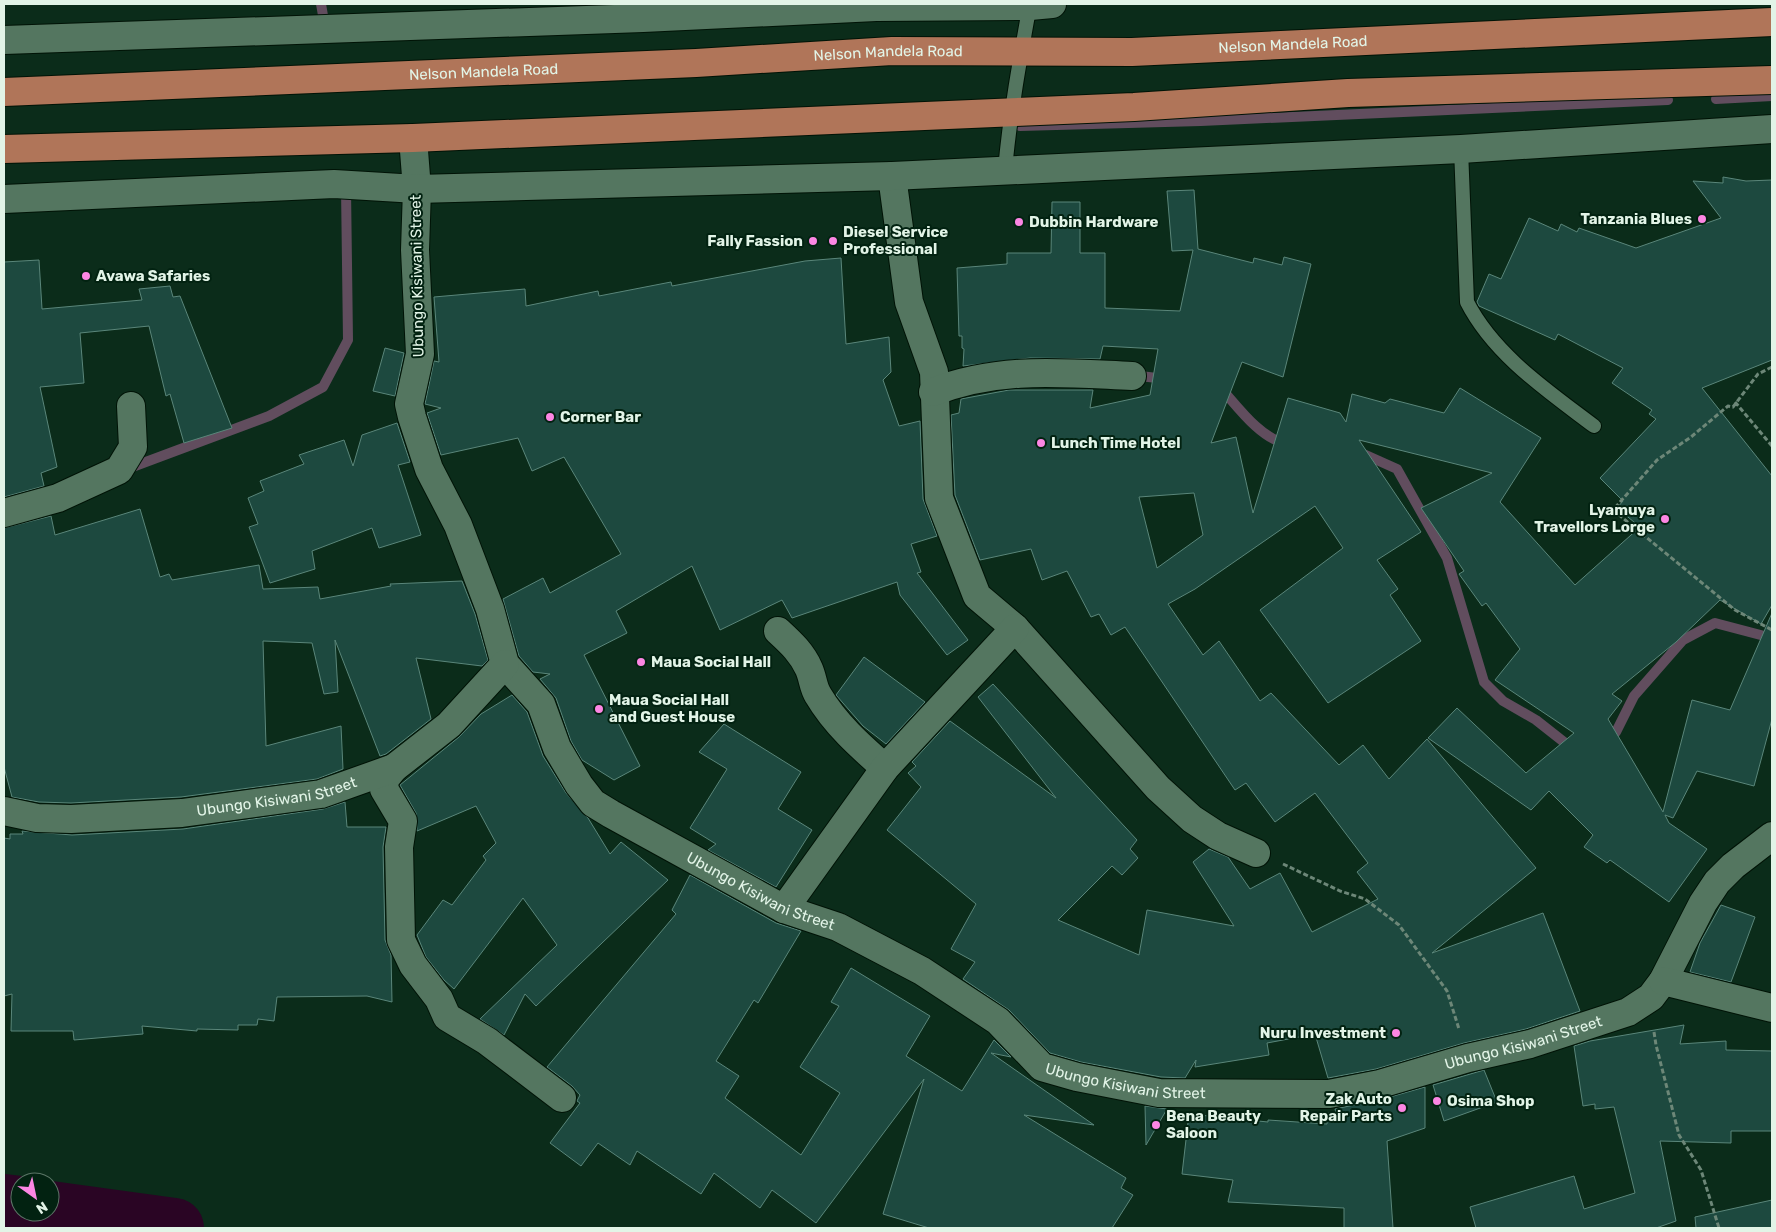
<svg xmlns="http://www.w3.org/2000/svg" width="1776" height="1232" font-family="Rubik,sans-serif">
<style>
.lines{fill:none;stroke-linecap:round;stroke-linejoin:round}
.stream{stroke:#614d5e;stroke-width:10}
.river{stroke:#2a0524;stroke-width:60}
.building{fill:#1d493f;stroke:#5a867a;fill-rule:evenodd}
.lane-casing{stroke:#001306;stroke-width:16}
.street-casing{stroke:#001306;stroke-width:30}
.primary-casing{stroke:#001306;stroke-width:30}
.path{stroke:#6d8778;stroke-width:3;stroke-dasharray:5 2.5;stroke-linecap:butt}
.lane{stroke:#547660;stroke-width:14}
.street{stroke:#547660;stroke-width:28}
.primary{stroke:#b07559;stroke-width:28}
.poi-dot{fill:#fc86e3;stroke:#022211;stroke-width:2}
.labels{text-anchor:middle;dominant-baseline:central;stroke-width:4;stroke-linejoin:round;paint-order:stroke}
.street-label{font-size:15px;fill:#e2f4e7;stroke:#022211}
.poi-label{font-size:15px;font-weight:bold;fill:#e2f4e7;stroke:#022211;text-anchor:start}
</style>
<rect width="100%" height="100%" fill="#0b2c1a"/>
<g class="lines">
<!-- stream -->
<path class="stream" d="M321,4L325,27
M1716,99L1772,96
M1020,126L1201,121L1668,100
M1132,375L1165,379
M1220,387C1238,407 1259,437 1286,444
M1359,452L1397,469L1447,558L1484,682L1503,701L1536,720L1569,746L1575,745
M127,469L269,416L323,387L348,340L346,188
M1603,737L1616,732L1634,696L1683,640L1715,623L1772,638"/>
<!-- river -->
<path class="river" d="M4,1204L20,1206
M50,1211L174,1228"/>
</g>
<!-- building -->
<path class="building" d="M1723,177L1746,181L1772,180V360L1702,388L1772,476V605L1761,624L1720,600L1676,642L1612,694L1622,701L1608,719L1663,812L1692,700L1730,710L1772,613V719L1754,786L1697,771L1673,818L1665,815L1669,823L1707,849L1669,902L1610,860L1607,863L1584,847L1593,835L1549,791L1531,810L1428,738L1457,708L1526,773L1574,733L1495,680L1520,649L1486,603L1482,606L1459,574L1464,571L1421,508L1492,473L1359,440L1421,532L1377,560L1398,589L1390,595L1421,641L1328,703L1260,610L1343,548L1315,506L1195,589L1168,604L1203,655L1219,641L1260,701L1271,693L1339,765L1363,745L1389,779L1427,739L1536,868L1432,953L1543,913L1580,1011L1526,1029L1464,1043L1376,1069L1328,1078L1315,1034L1267,1043L1269,1055L1195,1067L1196,1060L1185,1078L1161,1077L1081,1062L1050,1053L1009,1010L963,979L975,962L951,949L976,904L887,830L921,787L908,773L916,766L912,762L950,721L1056,798L978,697L993,684L1137,840L1130,849L1138,858L1122,875L1112,866L1058,920L1139,955L1147,910L1234,926L1193,862L1209,849L1228,857L1250,889L1280,873L1312,932L1378,899L1357,872L1368,863L1315,793L1275,822L1246,783L1235,790L1125,627L1111,635L1099,614L1091,617L1067,571L1042,580L1031,549L980,560L955,495L951,415L959,413L961,399L1009,390H1093L1090,408L1150,395L1158,349L1103,346L1100,359L1030,358L963,366L964,349L962,348V336H959L957,268L1007,264V253H1051L1052,202H1080V253H1105V308L1180,311L1193,250L1172,251L1167,191L1194,190L1198,249L1253,263L1254,258L1282,265L1284,257L1311,264L1283,377L1242,362L1211,443L1236,437L1253,513L1288,398L1340,413L1346,422L1352,394L1385,403L1390,399L1444,413L1460,388L1541,438L1500,502L1575,585L1640,527L1617,508L1623,501L1600,478L1656,419L1649,414L1652,410L1612,383L1623,368L1558,334L1555,340L1479,306L1477,302L1489,274L1501,279L1529,218L1558,231L1561,224L1577,232L1579,228L1636,248L1721,218L1693,181L1723,183ZM1194,493L1203,535L1157,568L1139,497Z
M841,258L846,344L889,337L891,372L883,380L899,426L920,421L923,499L937,536L911,544L921,572L917,573L968,640L947,655L900,595L897,582L792,618L782,600L720,630L692,566L616,611L627,633L584,655L640,766L614,780L582,760L571,741L556,698L540,679L550,674L533,672L519,656L503,599L543,578L550,593L621,554L564,457L532,471L518,438L441,455L427,413L441,408L425,404L434,361L439,362L434,297L525,289L526,306L598,291L599,296L671,282L672,286L805,261Z
M39,260L42,309L142,300L139,289L170,286L173,297L180,296L232,428L184,443L170,394L166,396L149,326L80,333L84,383L40,387L57,467L41,473L44,486L4,497V262Z
M385,348L404,353L395,396L373,391Z
M397,423L410,462L398,465L421,535L379,548L372,528L312,551L315,569L270,583L249,527L258,524L248,498L264,491L260,481L304,464L299,455L344,440L353,466L362,435Z
M140,509L160,577L169,574L172,580L259,565L263,589L318,587L320,599L391,586L390,584L462,581L475,614L488,660L482,666L416,658L431,719L386,754L380,756L335,640L338,692L324,694L312,643L263,641L266,746L341,726L343,769L317,779L181,797L71,803L39,802L12,797L4,767V528L51,516L55,535Z
M864,657L925,702L886,744L863,726L836,695Z
M512,695L527,712L543,756L566,793L588,818L610,854L621,842L668,880L536,1006L525,994L504,1035L480,1019L557,945L523,898L454,989L444,980L426,957L417,935L443,900L452,905L486,860L483,856L496,843L476,806L417,831L416,813L400,785L459,737L481,714Z
M724,724L801,772L778,809L812,830L776,887L708,850L716,844L690,828L727,769L699,752Z
M345,802L347,827H386L383,847L385,940L391,955L392,1002L367,996L277,997L274,1021L258,1019L257,1025H238V1030L197,1029V1031L142,1026L143,1034L74,1040L73,1031H11L12,994L4,996V838L10,839V834H23L22,831L72,835L183,829L323,809Z
M690,875L776,923L801,931L758,1003L754,1000L716,1061L739,1076L725,1098L801,1155L840,1093L800,1067L839,1006L831,1002L851,968L930,1016L906,1056L962,1091L994,1040L1011,1057L991,1053L1094,1125L1024,1115L1126,1178L1121,1188L1133,1195L1112,1228H929L883,1214L924,1079L816,1223L772,1190L760,1208L714,1173L701,1194L637,1151L630,1165L598,1143L581,1166L550,1143L580,1103L577,1101L580,1095L572,1086L547,1067L676,914L672,910Z
M1721,905L1755,917L1731,982L1690,972L1700,943Z
M1684,1025L1680,1044L1726,1041V1050L1772,1051V1131H1731V1143L1660,1141L1676,1221L1656,1228H1476L1470,1207L1574,1176L1584,1209L1635,1193L1614,1107L1595,1109V1104L1583,1106L1574,1046L1590,1041Z
M1484,1070L1497,1102L1444,1121L1433,1085Z
M1425,1087V1128L1387,1141L1393,1228H1344V1208L1228,1202L1233,1180L1182,1174L1189,1114L1268,1122V1120L1327,1124V1113H1336L1335,1109L1383,1099Z
M1145,1106L1167,1109L1146,1145Z
M1772,1200V1228H1696L1695,1217Z"/>
<g class="lines">
<!-- lane casing -->
<g class="lane-casing">
<path id="lane" d="M1461,149L1467,302C1494,355 1548,391 1594,426
M1005,170C1010,114 1020,59 1030,4"/>
</g>
<!-- street casing -->
<g class="street-casing">
<g id="street">
<path d="M4,40L643,18L876,7L1030,6L1052,4"/>
<path id="s1" d="M413,138L417,189L415,250L420,354L409,404L412,417L429,469L458,525L490,609L505,664L541,704L557,748L579,785L593,803L611,814L784,909L838,927L922,971L998,1021L1042,1067L1077,1077L1159,1093L1329,1094L1380,1084L1468,1058L1530,1044L1628,1012L1651,997L1663,981L1703,903L1717,882L1733,866L1772,836"/>
<path d="M892,176L909,302L934,372L939,498L977,596L1015,628L1158,788L1192,819L1218,836L1256,853"/>
<path d="M4,199L334,184L417,189L892,176L1461,149L1772,129"/>
<path d="M933,392C1000,366 1062,373 1132,376"/>
<path d="M4,513L58,498L119,470L133,447L131,406"/>
<path d="M778,631C791,643 802,653 809,669C813,678 813,687 818,695C835,724 860,746 885,768"/>
<path d="M394,768L385,779L384,789L403,821L399,847L401,940L413,965L439,999L447,1017L487,1041L562,1098"/>
<path id="s2" d="M4,811L37,818L71,819L182,813L321,794L394,768L449,725L505,664"/>
<path d="M784,909L885,768L1015,628"/>
<path d="M1663,981L1772,1008"/>
</g>
</g>
<!-- primary casing -->
<g class="primary-casing">
<g id="primary">
<path id="s3" d="M4,92L696,63L892,51L1132,52L1772,22"/>
<path d="M4,149L413,138L1134,107L1348,93L1772,80"/>
</g>
</g>
<!-- path -->
<path class="path" d="M1772,367L1758,374L1733,407L1728,406L1691,437L1657,460L1613,510L1735,610L1772,630
M1735,402L1772,446
M1283,864L1340,891L1365,899L1399,925L1447,991L1459,1029
M1654,1032L1656,1045L1679,1135L1701,1170L1719,1228"/>
<!-- lane -->
<use href="#lane" class="lane"/>
<!-- street -->
<use href="#street" class="street"/>
<!-- primary -->
<use href="#primary" class="primary"/>
</g>
<!-- markers -->
<g class="poi-dot">
<circle cx="1702" cy="219" r="5"/>
<circle cx="1019" cy="222" r="5"/>
<circle cx="813" cy="241" r="5"/>
<circle cx="833" cy="241" r="5"/>
<circle cx="86" cy="276" r="5"/>
<circle cx="550" cy="417" r="5"/>
<circle cx="1041" cy="443" r="5"/>
<circle cx="1665" cy="519" r="5"/>
<circle cx="641" cy="662" r="5"/>
<circle cx="599" cy="709" r="5"/>
<circle cx="1396" cy="1033" r="5"/>
<circle cx="1437" cy="1101" r="5"/>
<circle cx="1402" cy="1108" r="5"/>
<circle cx="1156" cy="1125" r="5"/>
</g>
<g class="labels">
<!-- street labels -->
<g class="street-label">
<text stroke="none"><textPath href="#s3" startOffset="1290">Nelson Mandela Road</textPath></text>
<text stroke="none"><textPath href="#s3" startOffset="885">Nelson Mandela Road</textPath></text>
<text stroke="none"><textPath href="#s3" startOffset="480">Nelson Mandela Road</textPath></text>
<text transform="translate(417 276) rotate(-91)">Ubungo Kisiwani Street</text>
<text stroke="none"><textPath href="#s2" startOffset="275">Ubungo Kisiwani Street</textPath></text>
<text stroke="none"><textPath href="#s1" startOffset="902">Ubungo Kisiwani Street</textPath></text>
<text stroke="none"><textPath href="#s1" startOffset="1728">Ubungo Kisiwani Street</textPath></text>
<text stroke="none"><textPath href="#s1" startOffset="1322">Ubungo Kisiwani Street</textPath></text>
</g>
<!-- poi labels -->
<g class="poi-label">
<text x="1692" y="219" text-anchor="end">Tanzania Blues</text>
<text x="1029" y="222">Dubbin Hardware</text>
<text x="843" y="232">Diesel Service<tspan x="843" dy="17">Professional</tspan></text>
<text x="803" y="241" text-anchor="end">Fally Fassion</text>
<text x="96" y="276">Avawa Safaries</text>
<text x="560" y="417">Corner Bar</text>
<text x="1051" y="443">Lunch Time Hotel</text>
<text x="1655" y="510" text-anchor="end">Lyamuya<tspan x="1655" dy="17">Travellors Lorge</tspan></text>
<text x="651" y="662">Maua Social Hall</text>
<text x="609" y="700">Maua Social Hall<tspan x="609" dy="17">and Guest House</tspan></text>
<text x="1386" y="1033" text-anchor="end">Nuru Investment</text>
<text x="1392" y="1099" text-anchor="end">Zak Auto<tspan x="1392" dy="17">Repair Parts</tspan></text>
<text x="1447" y="1101">Osima Shop</text>
<text x="1166" y="1116">Bena Beauty<tspan x="1166" dy="17">Saloon</tspan></text>
</g>
</g>
<!-- border -->
<rect width="1776" height="1232" fill="none" stroke="#e2f4e7" stroke-width="10"/>
<!-- north arrow -->
<g transform="translate(35 1197) rotate(147)"><circle r="24" fill="#022211" stroke="#5c7667"/>
<path d="M0-4L9 19L0 12L-9 19Z" fill="#fc86e3"/>
<text y="-8" font-size="14" font-weight="bold" text-anchor="middle" fill="#e2f4e7">N</text>
</g>
</svg>
